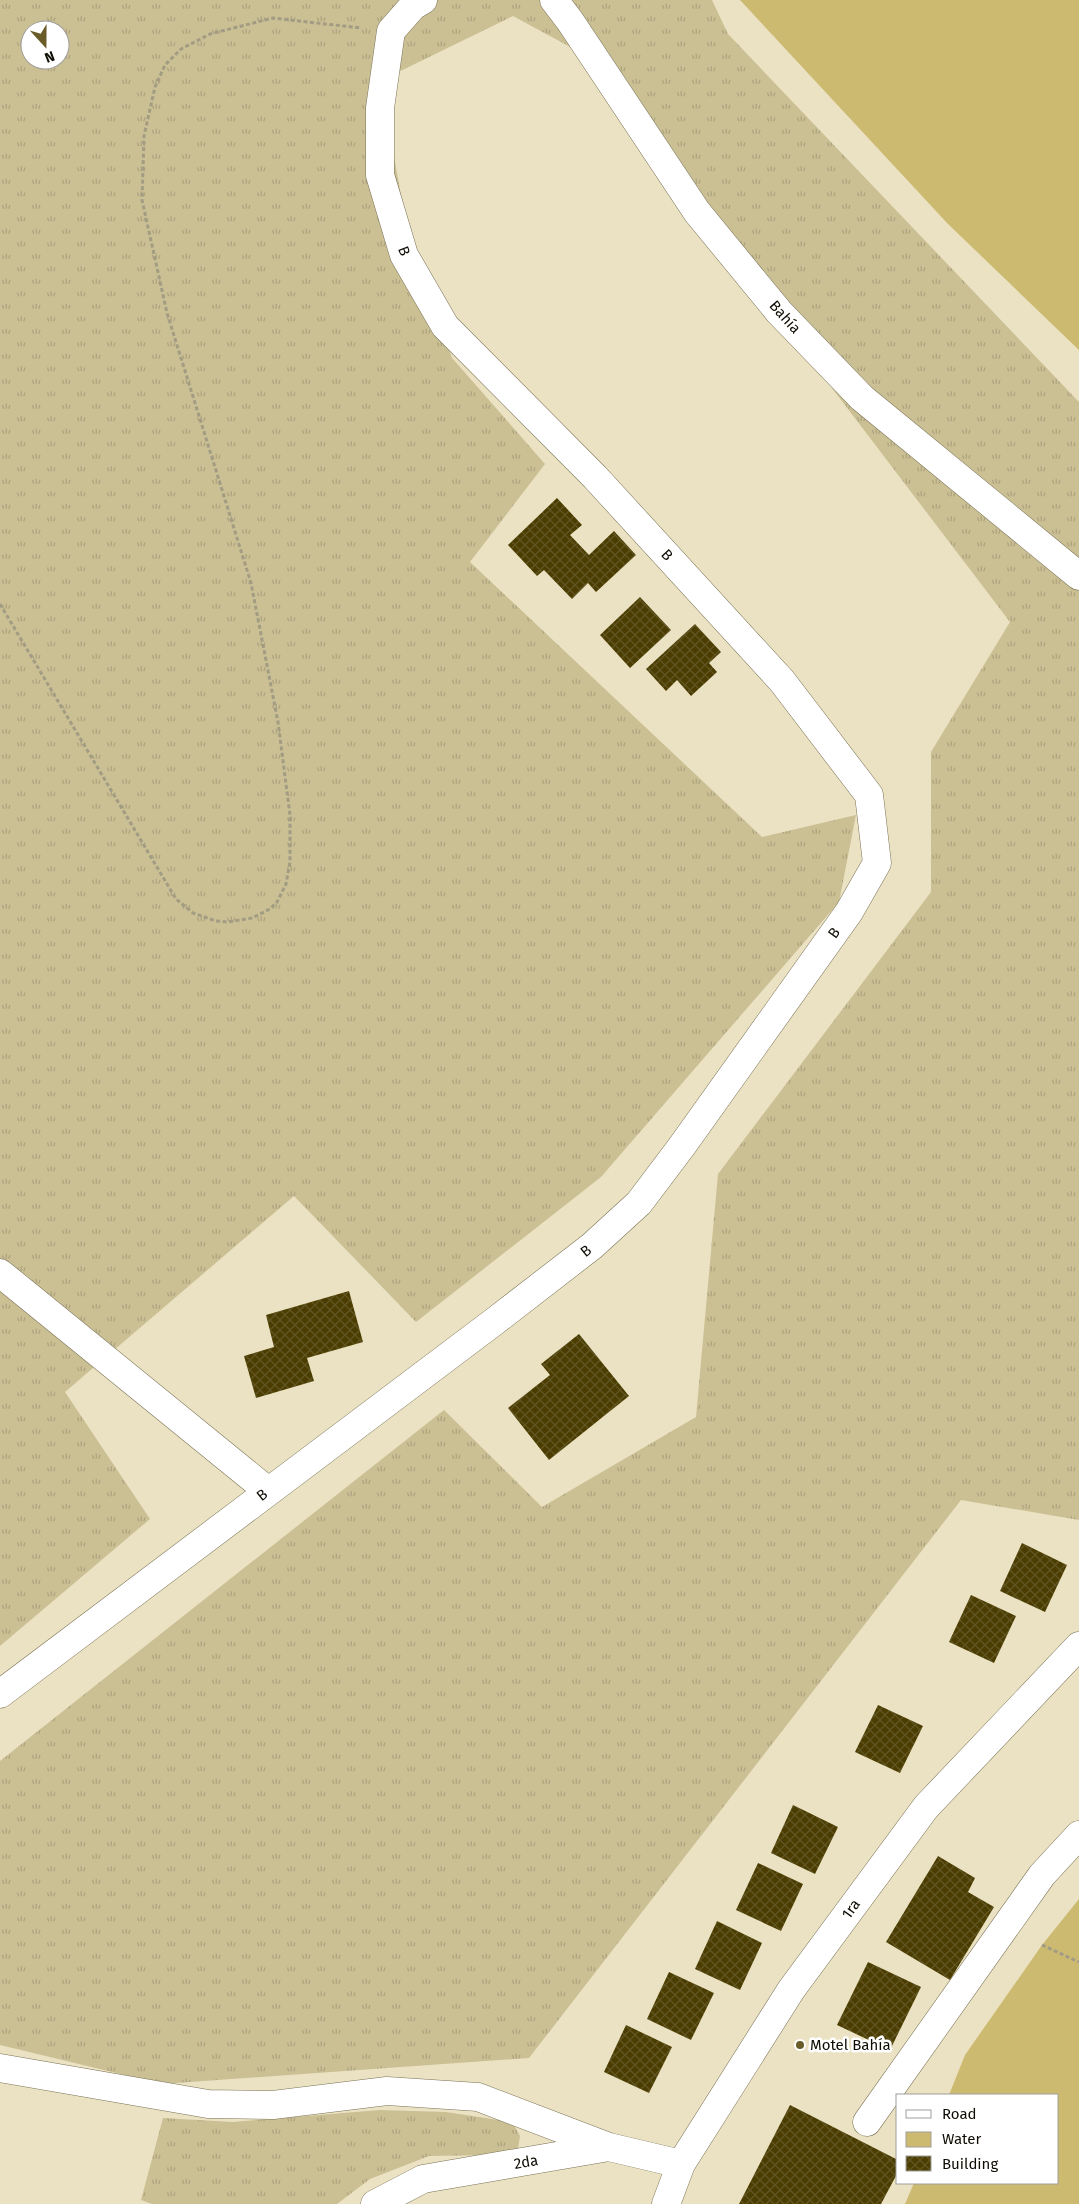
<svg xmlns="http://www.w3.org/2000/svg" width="1079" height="2204" font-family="'Fira Sans',sans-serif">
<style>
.grass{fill:url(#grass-tufts);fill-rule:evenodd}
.water{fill:#cdba71}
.building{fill:url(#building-cross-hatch)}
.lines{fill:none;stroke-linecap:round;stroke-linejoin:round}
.minor-casing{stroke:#7a7256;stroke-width:29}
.path{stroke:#a29c83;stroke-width:3;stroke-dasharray:4 2.5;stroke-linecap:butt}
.minor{stroke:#fff;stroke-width:28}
.poi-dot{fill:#695c29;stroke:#fff;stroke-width:2}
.labels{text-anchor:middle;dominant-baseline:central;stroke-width:5;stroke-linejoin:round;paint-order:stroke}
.street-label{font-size:15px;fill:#0f0c03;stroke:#fff}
.poi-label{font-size:15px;fill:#0f0c03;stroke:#fff;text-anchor:start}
</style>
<defs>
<pattern id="grass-tufts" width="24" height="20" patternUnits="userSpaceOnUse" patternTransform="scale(1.25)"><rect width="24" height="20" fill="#cbbf94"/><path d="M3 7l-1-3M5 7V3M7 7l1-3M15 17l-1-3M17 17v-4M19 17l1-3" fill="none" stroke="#ada37e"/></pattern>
<pattern id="building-cross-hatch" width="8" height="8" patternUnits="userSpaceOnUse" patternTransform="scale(1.25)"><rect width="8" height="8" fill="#4b3d00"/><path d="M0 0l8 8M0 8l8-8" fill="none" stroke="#615524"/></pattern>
</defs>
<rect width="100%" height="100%" fill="#eae2c2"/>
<!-- grass -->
<path class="grass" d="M0,0H712L728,34L1079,402V1520L961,1500L529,2058L162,2084L0,2045V1761L444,1410L542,1507L696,1417L718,1174L931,892V752L1010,622L574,49L513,16L380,81L406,222L452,358L545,464L470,562L762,837L856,815L839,902L601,1177L416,1322L294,1196L65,1392L150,1519L0,1646ZM30,30H60V60H30Z
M380,2110L446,2112L512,2122L520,2136L518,2149L493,2155L429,2156L370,2179L337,2204H152L141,2200L163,2118L233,2122Z"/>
<!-- water -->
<path class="water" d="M740,0H1079V350L948,224Z
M1079,1899V2204H905L914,2183H1058V2095H949L965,2055L1042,1945Z"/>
<!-- building -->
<path class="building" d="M557,498L582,525L570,535L589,555L614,531L636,555L596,592L588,583L572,599L544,570L537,576L508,545Z
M640,597L671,630L630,668L600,635Z
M695,624L721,652L709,663L717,672L691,696L677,680L666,691L646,669Z
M349,1291L363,1342L307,1358L314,1381L256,1398L244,1356L274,1347L266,1315Z
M579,1334L629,1396L549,1460L508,1408L550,1375L541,1364Z
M1022,1543L1067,1565L1045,1612L1000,1591Z
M971,1595L1016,1616L994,1663L949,1642Z
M878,1705L923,1726L900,1773L855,1752Z
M793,1805L838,1827L815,1874L771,1853Z
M938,1856L975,1878L968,1892L994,1907L950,1980L886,1942Z
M758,1863L803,1884L781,1931L736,1910Z
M717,1921L762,1943L740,1990L695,1969Z
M868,1962L921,1987L890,2050L837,2025Z
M669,1972L714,1993L691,2040L647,2019Z
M626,2025L672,2047L649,2093L604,2072Z
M790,2105L898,2160V2172L881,2204H739Z"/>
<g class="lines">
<!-- minor casing -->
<g class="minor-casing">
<path id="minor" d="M554,0L570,21L697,212L779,312L862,398L1079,576
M0,1273L268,1491
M0,1694L495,1321L592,1246L639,1203L682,1146L849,912L877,863L869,795L782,681L595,477L445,326L404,255L380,175V108L391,31L413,6L423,0
M0,2068L208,2104L273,2105L387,2091L478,2097L609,2147
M867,2122L1042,1875L1079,1835
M375,2204L423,2179L609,2147L681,2164
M666,2204L681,2164L791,1990L926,1807L1079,1646"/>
</g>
<!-- path -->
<path class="path" d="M0,604L176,899L193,913L216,921L228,922L252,918L270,909L277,902L286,884L290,862V815L278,722L251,583L167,313L142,200L144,136L155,87L165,65L181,49L210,34L273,18L361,28
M1042,1945L1079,1962"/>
<!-- minor -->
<use href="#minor" class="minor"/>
</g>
<!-- markers -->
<circle class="poi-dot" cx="800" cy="2045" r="5"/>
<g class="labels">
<!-- street labels -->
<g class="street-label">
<text transform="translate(404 251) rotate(69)">B</text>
<text transform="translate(785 317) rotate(48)">Bahía</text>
<text transform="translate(667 555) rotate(47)">B</text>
<text transform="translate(834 933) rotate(-55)">B</text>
<text transform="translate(586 1251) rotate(-39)">B</text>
<text transform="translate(262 1495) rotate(-38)">B</text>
<text transform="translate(851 1909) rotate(-54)">1ra</text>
<text transform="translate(526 2162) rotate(-10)">2da</text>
</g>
<!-- poi labels -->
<g class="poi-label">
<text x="810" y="2045">Motel Bahía</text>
</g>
</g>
<!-- legend -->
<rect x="896" y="2094" width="162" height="90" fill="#ffffff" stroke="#9f9e9a"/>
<rect x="906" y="2110" width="25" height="8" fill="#ffffff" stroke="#9f9e9a"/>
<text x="942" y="2119" font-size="15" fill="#0f0c03">Road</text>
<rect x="906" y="2132" width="25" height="15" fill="#cdba71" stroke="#9f9e9a"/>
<text x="942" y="2144" font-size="15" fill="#0f0c03">Water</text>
<rect x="906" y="2156" width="25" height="15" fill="url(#building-cross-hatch)" stroke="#9f9e9a"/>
<text x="942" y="2169" font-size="15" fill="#0f0c03">Building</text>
<!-- north arrow -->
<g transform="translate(45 45) rotate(159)"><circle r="24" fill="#ffffff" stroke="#9f9e9a"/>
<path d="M0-4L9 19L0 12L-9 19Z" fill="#695c29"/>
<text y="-8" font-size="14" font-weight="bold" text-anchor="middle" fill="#0f0c03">N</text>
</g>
</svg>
